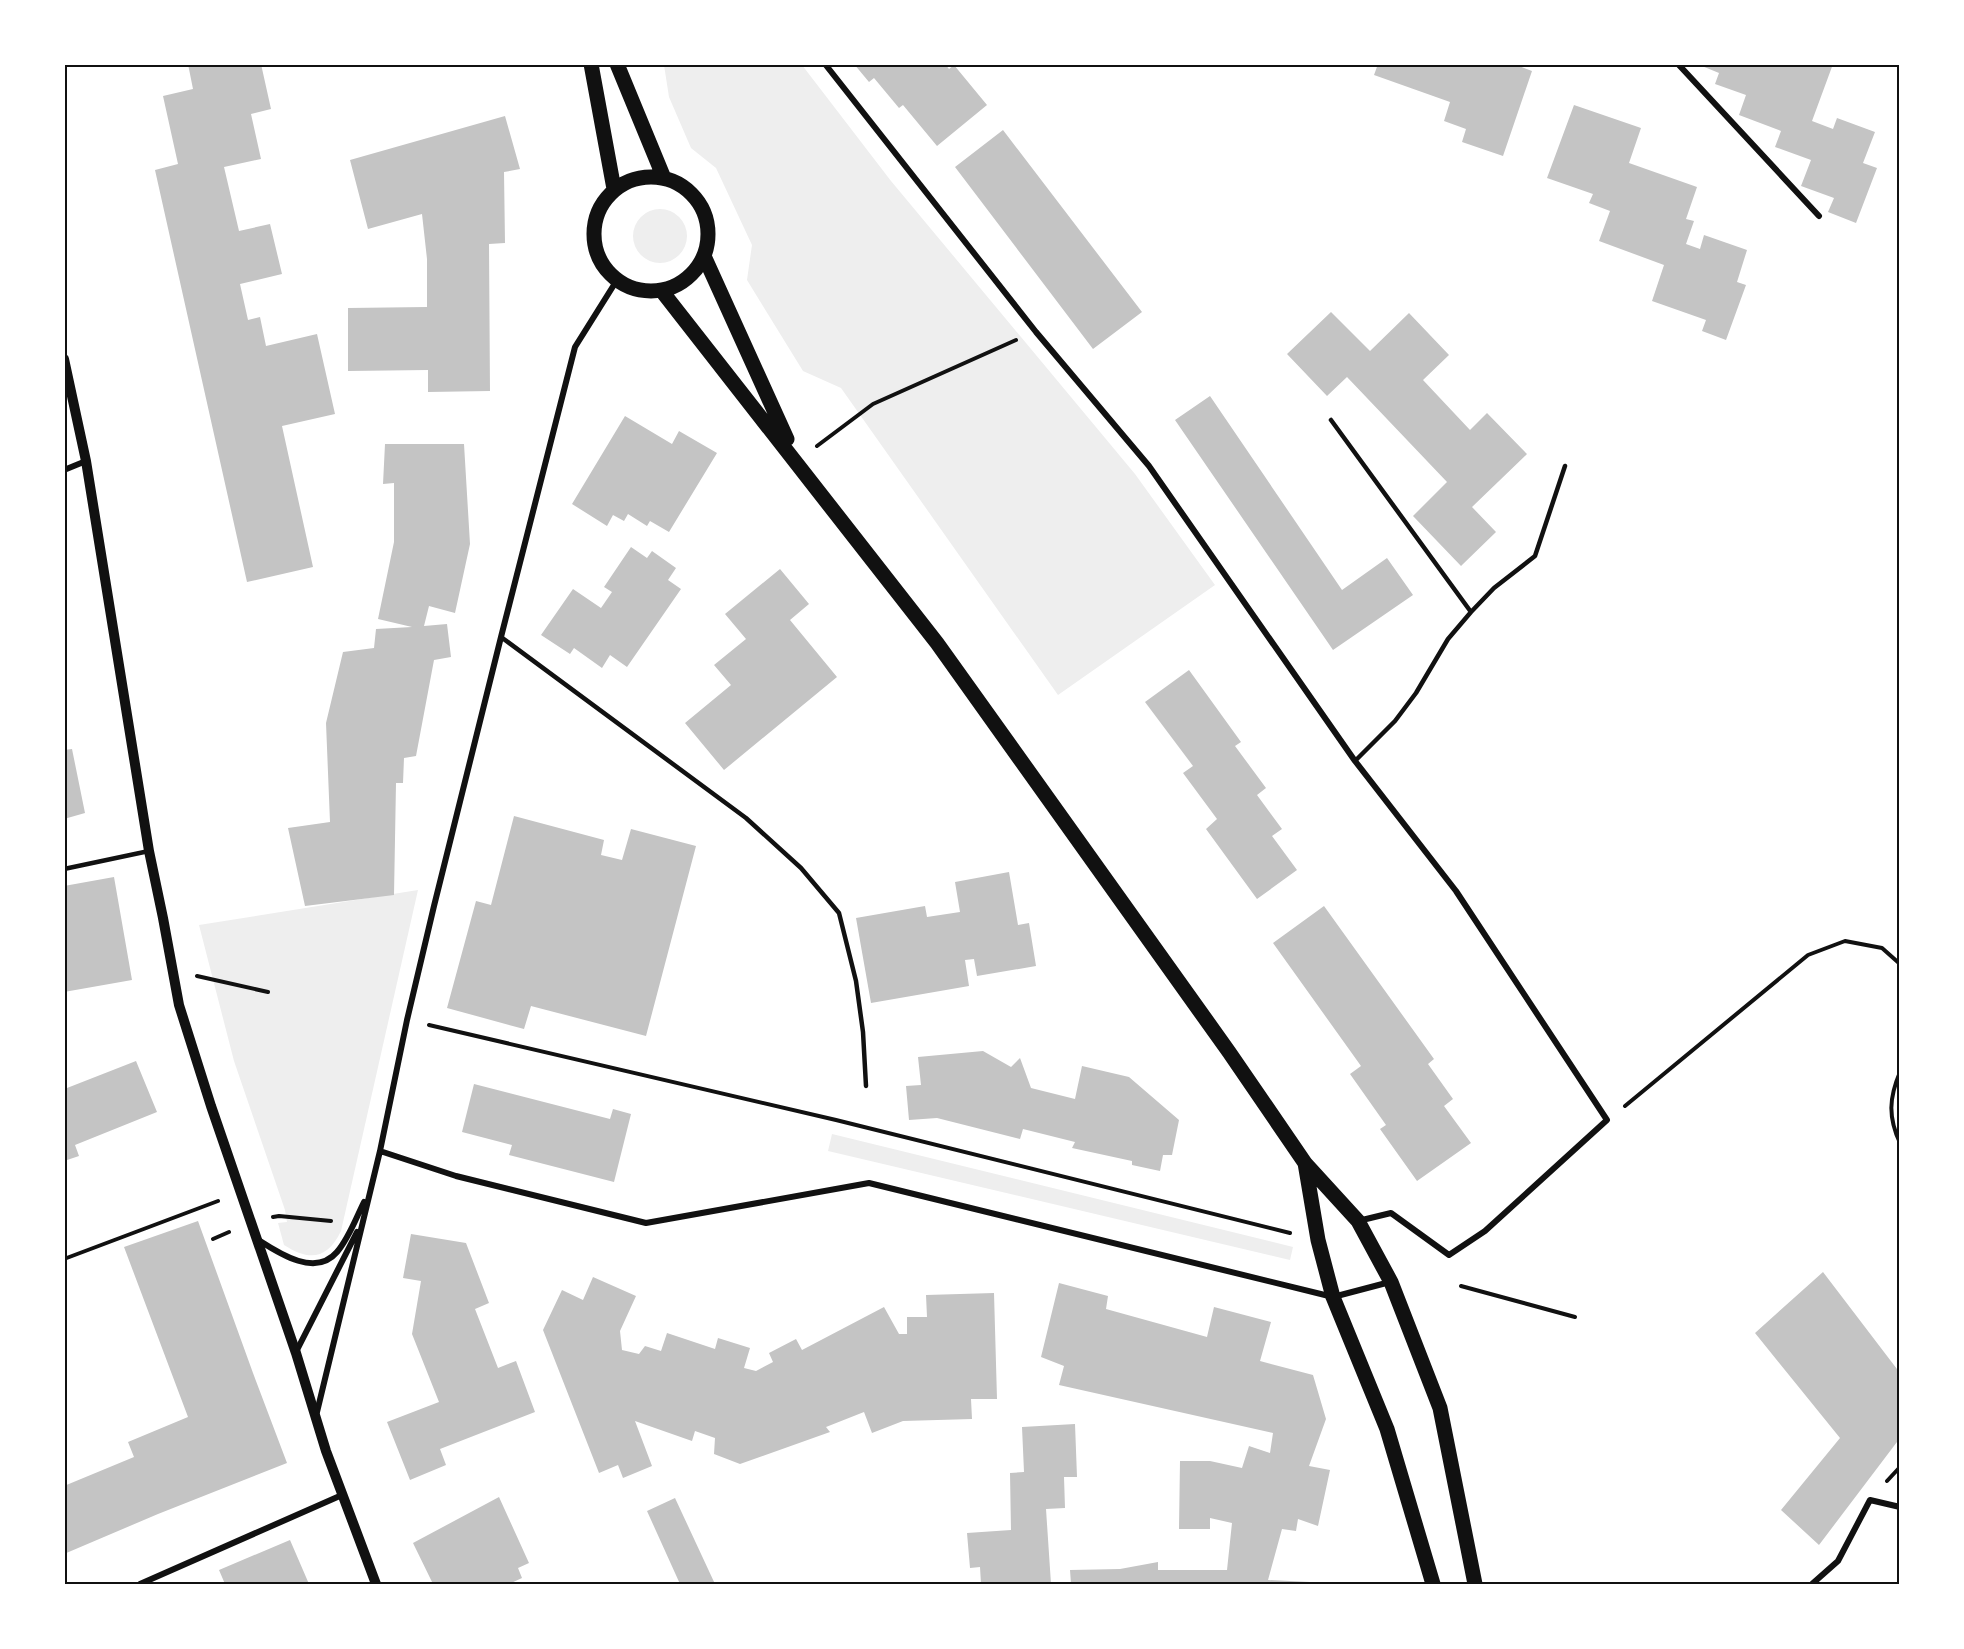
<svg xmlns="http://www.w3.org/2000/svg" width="1964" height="1649" font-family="Inter,sans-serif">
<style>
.green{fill:#eee}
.building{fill:#c4c4c4}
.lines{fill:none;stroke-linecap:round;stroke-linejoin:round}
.path{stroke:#111;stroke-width:4}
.service{stroke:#111;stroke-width:4.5}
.minor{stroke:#111;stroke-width:6}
.tertiary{stroke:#111;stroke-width:10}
.primary{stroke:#111;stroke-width:15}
.neatline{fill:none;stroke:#111;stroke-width:2}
</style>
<rect width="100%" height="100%" fill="#fff"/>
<!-- green -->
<path class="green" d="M664,65H802L891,181L1135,474L1215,585L1058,695L841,388L803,371L747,280L752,245L716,168L691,148L669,97Z
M633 236a27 27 0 1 1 54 0a27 27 0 1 1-54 0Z
M418,890L341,1231C327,1260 309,1261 284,1245L278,1223L287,1222L285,1210L234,1061L199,925Z
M832,1134L1293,1247L1290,1260L828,1151Z"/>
<!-- building -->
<path class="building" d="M188,64H261L271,109L251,114L261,159L224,167L239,231L270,224L282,274L240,284L248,320L260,317L266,346L317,334L335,414L282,426L313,567L247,582L155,170L178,164L163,96L193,89Z
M854,64H945L949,69L954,65L987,105L937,146L903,105L899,108L874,78L869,82Z
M1378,64H1514L1532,71L1503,156L1462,142L1466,129L1444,121L1450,102L1374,75Z
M1697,64H1833L1812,121L1833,129L1837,118L1875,132L1863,163L1877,168L1856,223L1828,212L1834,198L1801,186L1811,160L1775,147L1781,131L1739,115L1746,95L1715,84L1719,73Z
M1574,105L1641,128L1629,163L1697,187L1686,219L1694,221L1686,244L1700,249L1704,235L1747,250L1737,282L1746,285L1726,340L1702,331L1706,320L1652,301L1664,265L1599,241L1610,211L1589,203L1593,194L1547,178Z
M505,116L520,169L504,172L505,243L489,244L490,391L428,392V370L348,371V308L427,307V259L422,214L368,229L350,160Z
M1003,130L1142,312L1093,349L955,167Z
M1331,312L1370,351L1409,313L1449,355L1423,380L1470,430L1487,413L1527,454L1472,507L1496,532L1461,566L1413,516L1447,482L1347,377L1327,396L1287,354Z
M1210,396L1342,590L1387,558L1413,595L1333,650L1175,420Z
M625,416L672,444L679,431L717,453L669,532L650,521L647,526L628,514L624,521L613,515L607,526L572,504Z
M385,444H464L470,544L455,613L429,606L424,626L447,624L451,657L434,660L416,756L404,758L403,783H396L394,895L305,906L288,828L330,822L326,723L343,652L374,648L376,629L412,627L378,619L394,542V483L383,484Z
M631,547L647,558L652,551L676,568L668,580L681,589L627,667L610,655L602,668L574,648L570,654L541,635L573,589L601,608L612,592L604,587Z
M780,569L809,604L790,620L837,677L724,770L685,723L731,685L714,665L746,639L725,614Z
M1189,670L1241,742L1235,746L1266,788L1257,795L1282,829L1272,836L1297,870L1257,899L1206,829L1217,819L1183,773L1193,766L1145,702Z
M72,749L85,813L64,819V750Z
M514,816L604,840L601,855L622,860L631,829L696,846L646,1036L531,1006L524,1029L447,1008L476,901L491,905Z
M1009,872L1018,925L1029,923L1036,966L977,976L974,959L965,960L969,986L871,1003L856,918L925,906L927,917L960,912L955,882Z
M114,877L132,980L64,992V886Z
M1324,906L1434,1059L1428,1064L1453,1099L1444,1106L1471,1143L1417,1181L1380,1129L1386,1125L1350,1074L1361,1066L1273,943Z
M983,1051L1011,1067L1020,1058L1031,1088L1075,1099L1082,1066L1129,1077L1179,1120L1172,1155H1163L1160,1171L1132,1165V1161L1072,1148L1075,1142L1023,1129L1020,1139L937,1118L909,1120L906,1086L921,1085L918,1057Z
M136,1061L157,1112L75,1145L79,1156L64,1161V1081L67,1088Z
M474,1084L610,1119L613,1109L631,1114L614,1182L509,1155L512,1145L462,1132Z
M198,1221L253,1373L287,1463L158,1514L64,1554V1486L134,1457L128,1442L188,1417L124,1247Z
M411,1234L466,1243L489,1303L475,1309L498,1368L516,1361L535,1412L440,1449L446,1465L410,1480L387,1422L439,1402L412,1334L421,1281L403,1278Z
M1823,1272L1900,1373V1438L1819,1545L1781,1510L1840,1438L1755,1333Z
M593,1277L636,1296L620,1331L622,1350L639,1354L645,1346L661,1351L667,1333L715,1349L718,1338L750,1348L744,1368L756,1371L773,1362L769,1353L796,1339L802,1350L884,1307L899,1334H907V1317H927L926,1295L994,1293L997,1399H971L972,1419L903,1421L872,1433L864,1412L826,1427L830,1432L740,1464L714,1454L715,1438L695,1431L692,1441L635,1421L652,1466L623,1478L618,1465L599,1473L543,1330L562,1290L583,1300Z
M1059,1283L1108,1296L1106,1309L1207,1337L1214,1307L1271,1322L1260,1361L1313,1375L1326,1419L1309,1466L1330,1470L1318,1526L1298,1519L1296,1531L1282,1529L1268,1580L1330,1583V1584H1071L1070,1570L1120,1569L1158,1562V1570H1227L1232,1523L1210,1518V1529H1179L1180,1461H1210L1242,1468L1249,1446L1270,1453L1273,1433L1059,1385L1064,1366L1041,1357Z
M1075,1424L1077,1477H1064L1065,1508L1046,1509L1051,1584H981L980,1567L970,1568L967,1533L1011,1530L1010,1473L1024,1472L1022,1427Z
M499,1497L529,1563L518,1568L522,1578L509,1584H433L413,1543Z
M675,1498L715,1584H680L647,1511Z
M290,1540L309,1584H225L219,1570Z"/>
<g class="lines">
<!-- path -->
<path class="path" d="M817,446L873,404L1016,340
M197,976L268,992
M429,1025L836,1120L1290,1233
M1900,1072C1889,1098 1888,1117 1900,1143
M1625,1106L1808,955L1845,941L1882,948L1900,964
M273,1217L279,1216L331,1221
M213,1239L229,1232
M64,1259L218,1201
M1461,1286L1575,1317
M1887,1481L1900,1467"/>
<!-- service -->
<path class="service" d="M1331,420L1471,612
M501,637L746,818L801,868L839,913L856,981L863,1032L866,1086
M1355,761L1395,721L1416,693L1448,639L1471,612L1494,588L1535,556L1565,466
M64,869L149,851"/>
<!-- minor -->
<path class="minor" d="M825,64L1036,332L1149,466L1355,761L1456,891L1607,1120L1485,1231L1449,1255L1391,1213L1358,1221
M1678,64L1819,216
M64,470L86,461
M380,1151L456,1176L646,1223L869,1183L1333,1297L1390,1282
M260,1241C280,1254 316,1277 337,1252C349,1238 356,1218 364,1202
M296,1352L357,1232
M317,1412L380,1151L407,1020L434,906L501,637L575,347L617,280
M140,1584L342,1495
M1812,1584L1838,1561L1870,1500L1900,1507"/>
<!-- tertiary -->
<path class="tertiary" d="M64,359L86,461L149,851L163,918L179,1005L211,1106L296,1353L326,1451L376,1584"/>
<!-- primary -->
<path class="primary" d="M591,64L614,189
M617,64L664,178
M594 234a57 57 0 1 1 114 0a57 57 0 1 1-114 0Z
M704,256L787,439
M661,290L937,643L1229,1052L1305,1163L1358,1221L1391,1282L1440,1408L1475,1584
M1305,1163L1318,1240L1333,1297L1387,1429L1433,1584"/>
</g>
<!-- border -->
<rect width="1964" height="1649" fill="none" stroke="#ffffff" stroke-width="132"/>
<rect x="66" y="66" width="1832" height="1517" class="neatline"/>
</svg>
